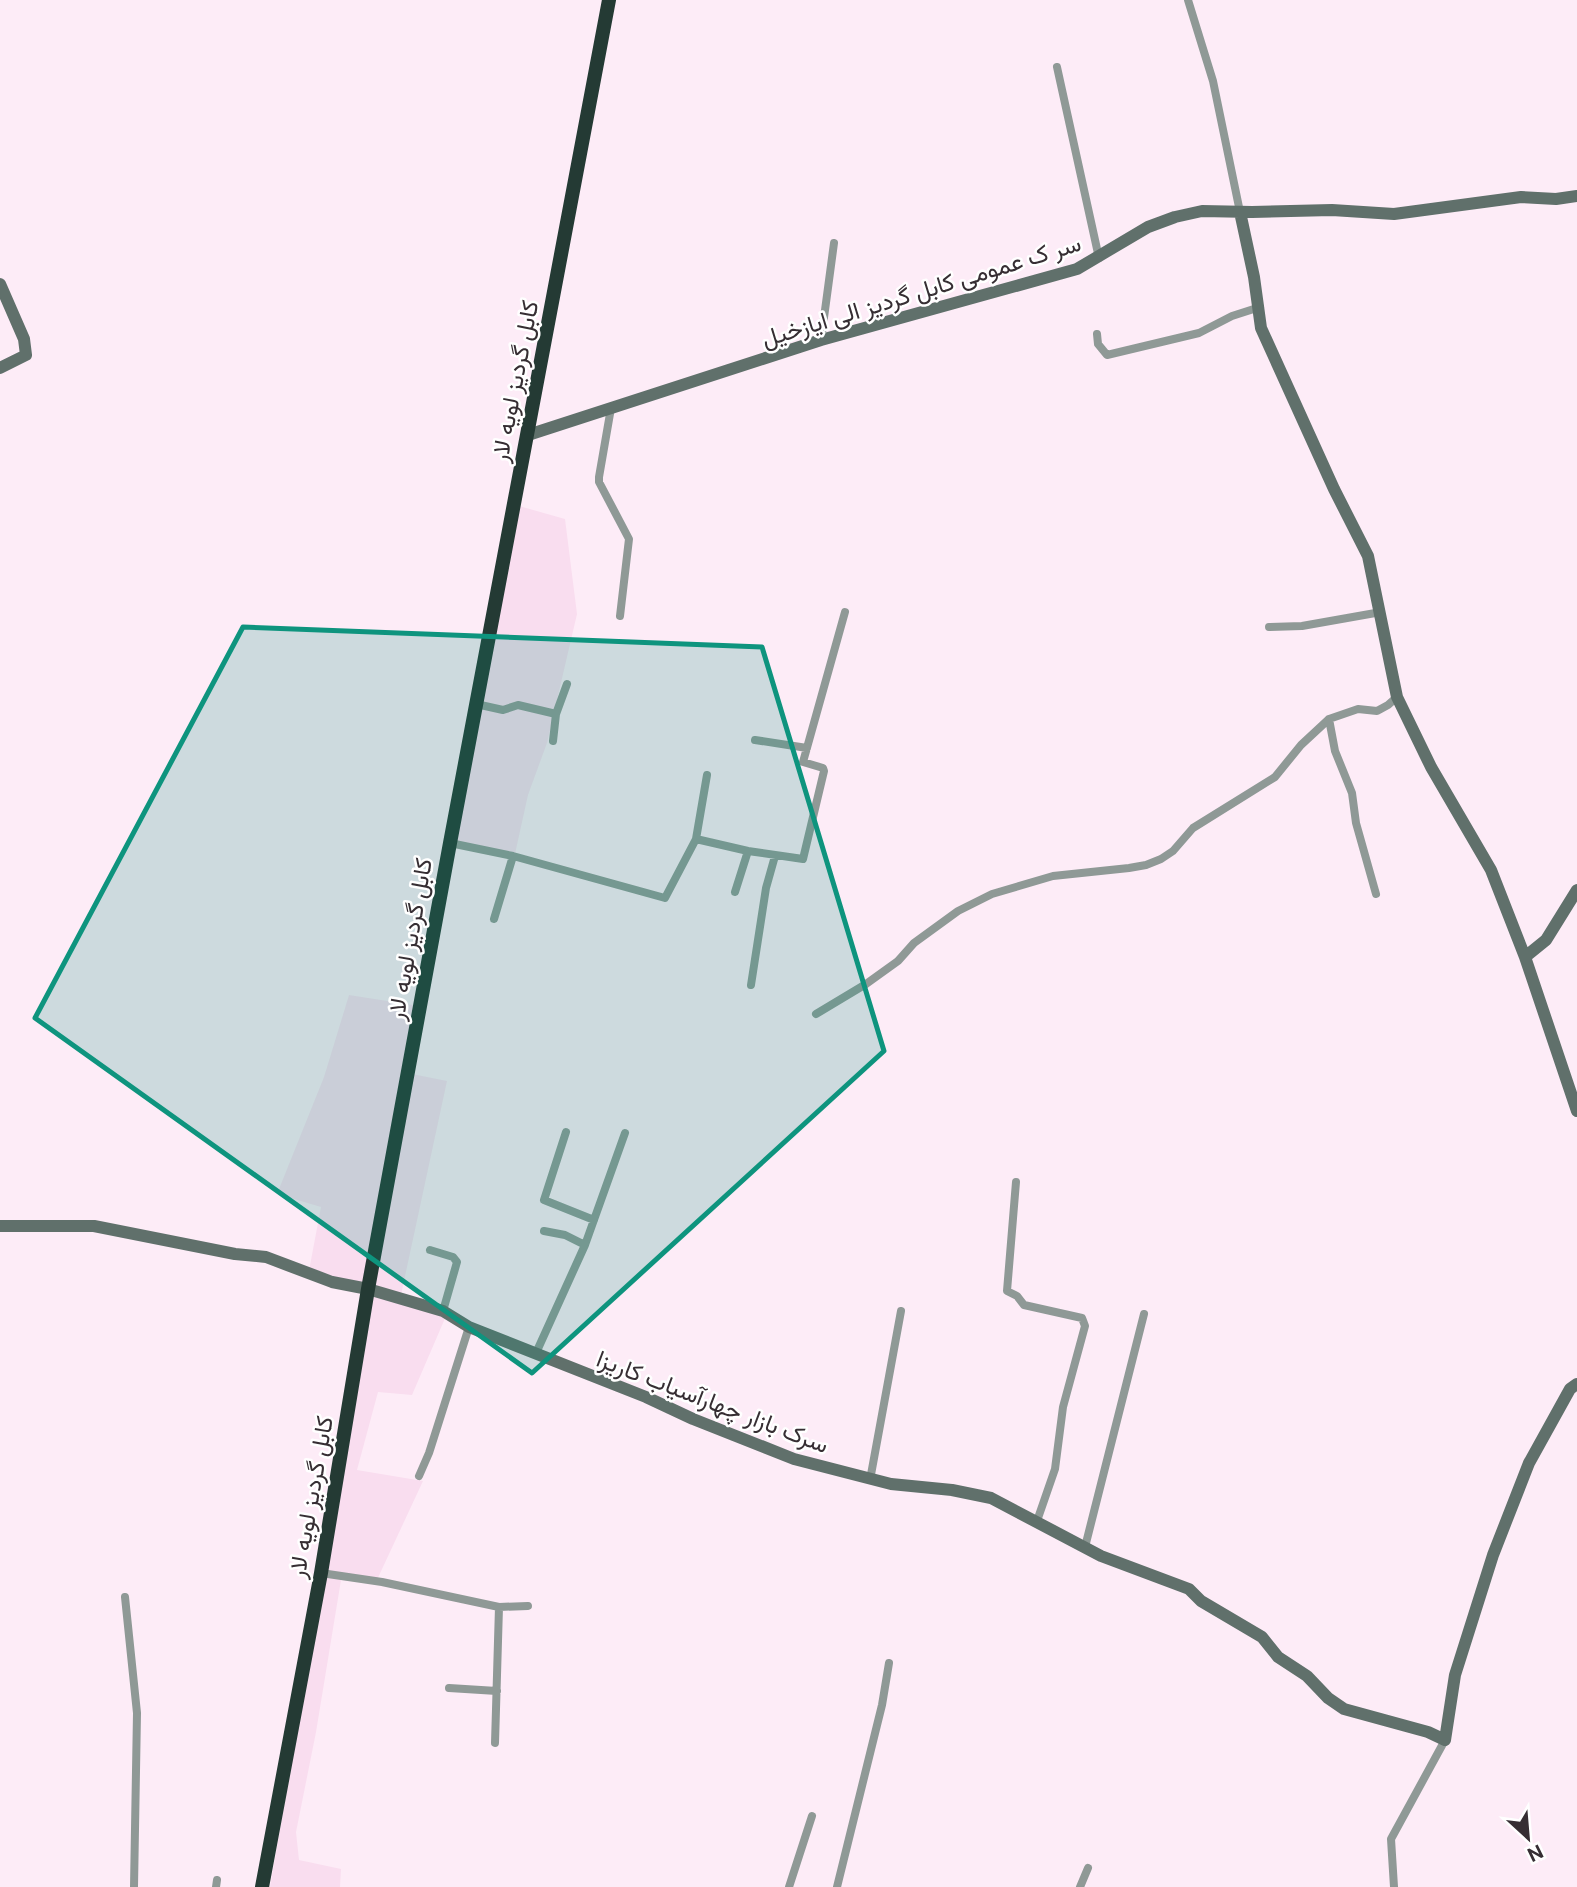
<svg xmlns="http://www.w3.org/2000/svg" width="1577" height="1887" font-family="'Public Sans',Vazirmatn,sans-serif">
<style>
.built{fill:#f9ddef}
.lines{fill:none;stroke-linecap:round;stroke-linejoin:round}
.street{stroke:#8f9996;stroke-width:8}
.secondary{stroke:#60706b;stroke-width:12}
.highway{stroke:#243a34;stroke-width:14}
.marked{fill:#0e947e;fill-opacity:0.2;stroke:#0e947e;stroke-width:5;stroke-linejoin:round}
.labels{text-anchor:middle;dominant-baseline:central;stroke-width:5;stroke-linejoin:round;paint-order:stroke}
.street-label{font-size:24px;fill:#362e33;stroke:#fff}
</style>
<rect width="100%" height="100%" fill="#fdecf7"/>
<!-- built -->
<path class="built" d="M519,506L565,519L577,614L547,743L528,795L515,854L452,847Z
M349,995L413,1005L362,1291L308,1276L321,1207L277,1194L324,1077Z
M412,1074L447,1081L401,1295L446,1316L412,1395L378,1392L357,1470L423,1481L376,1582L341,1580L316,1732L296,1832L299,1860L341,1869L340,1887H270Z"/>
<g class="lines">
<!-- street -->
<path class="street" d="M1188,0L1213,81L1240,212
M1057,67L1099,258
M1097,334L1098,344L1107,355L1199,333L1232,316L1260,307
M821,340L834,243
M611,408L599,477V482L629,539L620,616
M1269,627L1302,626L1381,612
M476,704L503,710L518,705L556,714
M1329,719L1335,751L1352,793L1356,823L1376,894
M755,740L807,748
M553,741L556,714L567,684
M696,839L748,851L803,859L824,771L823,768L803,762L845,612
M450,843L513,856L665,898L696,839L707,775
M735,892L748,851
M494,919L513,856
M751,985L766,888L775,856
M816,1014L866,984L898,961L914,943L958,911L992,894L1053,876L1129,868L1146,865L1161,859L1173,851L1193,828L1275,777L1301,745L1329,719L1358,709L1377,711L1388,705L1397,697
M566,1132L544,1200L594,1220
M1016,1182L1007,1291L1017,1296L1024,1305L1082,1318L1085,1326L1063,1407L1055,1469L1037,1521
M544,1231L565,1235L585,1245
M430,1250L453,1257L457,1262L443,1311
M536,1353L585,1245L625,1133
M419,1476L429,1453L469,1327
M870,1480L901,1311
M1085,1547L1144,1314
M321,1573L382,1582L499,1607L528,1606
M125,1597L137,1713L134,1887
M449,1688L497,1691
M495,1743L499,1607
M216,1887L217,1880
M789,1887L812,1816
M837,1887L882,1705L889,1663
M1080,1887L1088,1868
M1394,1887L1391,1839L1445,1740"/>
<!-- secondary -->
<path class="secondary" d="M1240,212L1254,277L1261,328L1334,489L1368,556L1397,697L1431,767L1491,870L1525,957
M0,284L24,339L26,355L0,368
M528,435L821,340L1077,269L1148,227L1175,217L1202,211L1252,212L1332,210L1394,214L1521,197L1556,199L1577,196
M1577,890L1546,940L1525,957L1577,1111
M0,1226H94L235,1254L266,1257L332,1282L368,1289L443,1311L469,1327L646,1397L693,1419L794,1459L891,1484L952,1490L991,1498L1101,1556L1189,1589L1201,1601L1262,1637L1278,1657L1307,1676L1328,1698L1344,1709L1428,1732L1445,1740L1455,1675L1493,1555L1529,1463L1570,1389L1577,1384"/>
<!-- highway -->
<path class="highway" d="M262,1887L321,1573L368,1289L450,843L609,0"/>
</g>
<!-- marked area -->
<path class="marked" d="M243,627L762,647L884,1051L532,1373L35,1018Z"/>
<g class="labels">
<!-- street labels -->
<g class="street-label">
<text transform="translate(921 290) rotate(-17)">سر ک عمومی کابل گردیز الی ایازخیل</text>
<text transform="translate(514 381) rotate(-79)">کابل گردیز لویه لار</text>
<text transform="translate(409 939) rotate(-80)">کابل گردیز لویه لار</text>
<text transform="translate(713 1401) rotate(21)">سرک بازار چهارآسیاب کاریزا</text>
<text transform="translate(310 1497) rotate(-80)">کابل گردیز لویه لار</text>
</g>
</g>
<!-- north arrow -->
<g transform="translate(1528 1838) rotate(154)" stroke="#ffffff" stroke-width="5" paint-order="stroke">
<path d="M0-5L12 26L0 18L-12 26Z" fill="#362e33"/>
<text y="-10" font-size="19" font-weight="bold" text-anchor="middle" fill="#362e33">N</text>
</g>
</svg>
